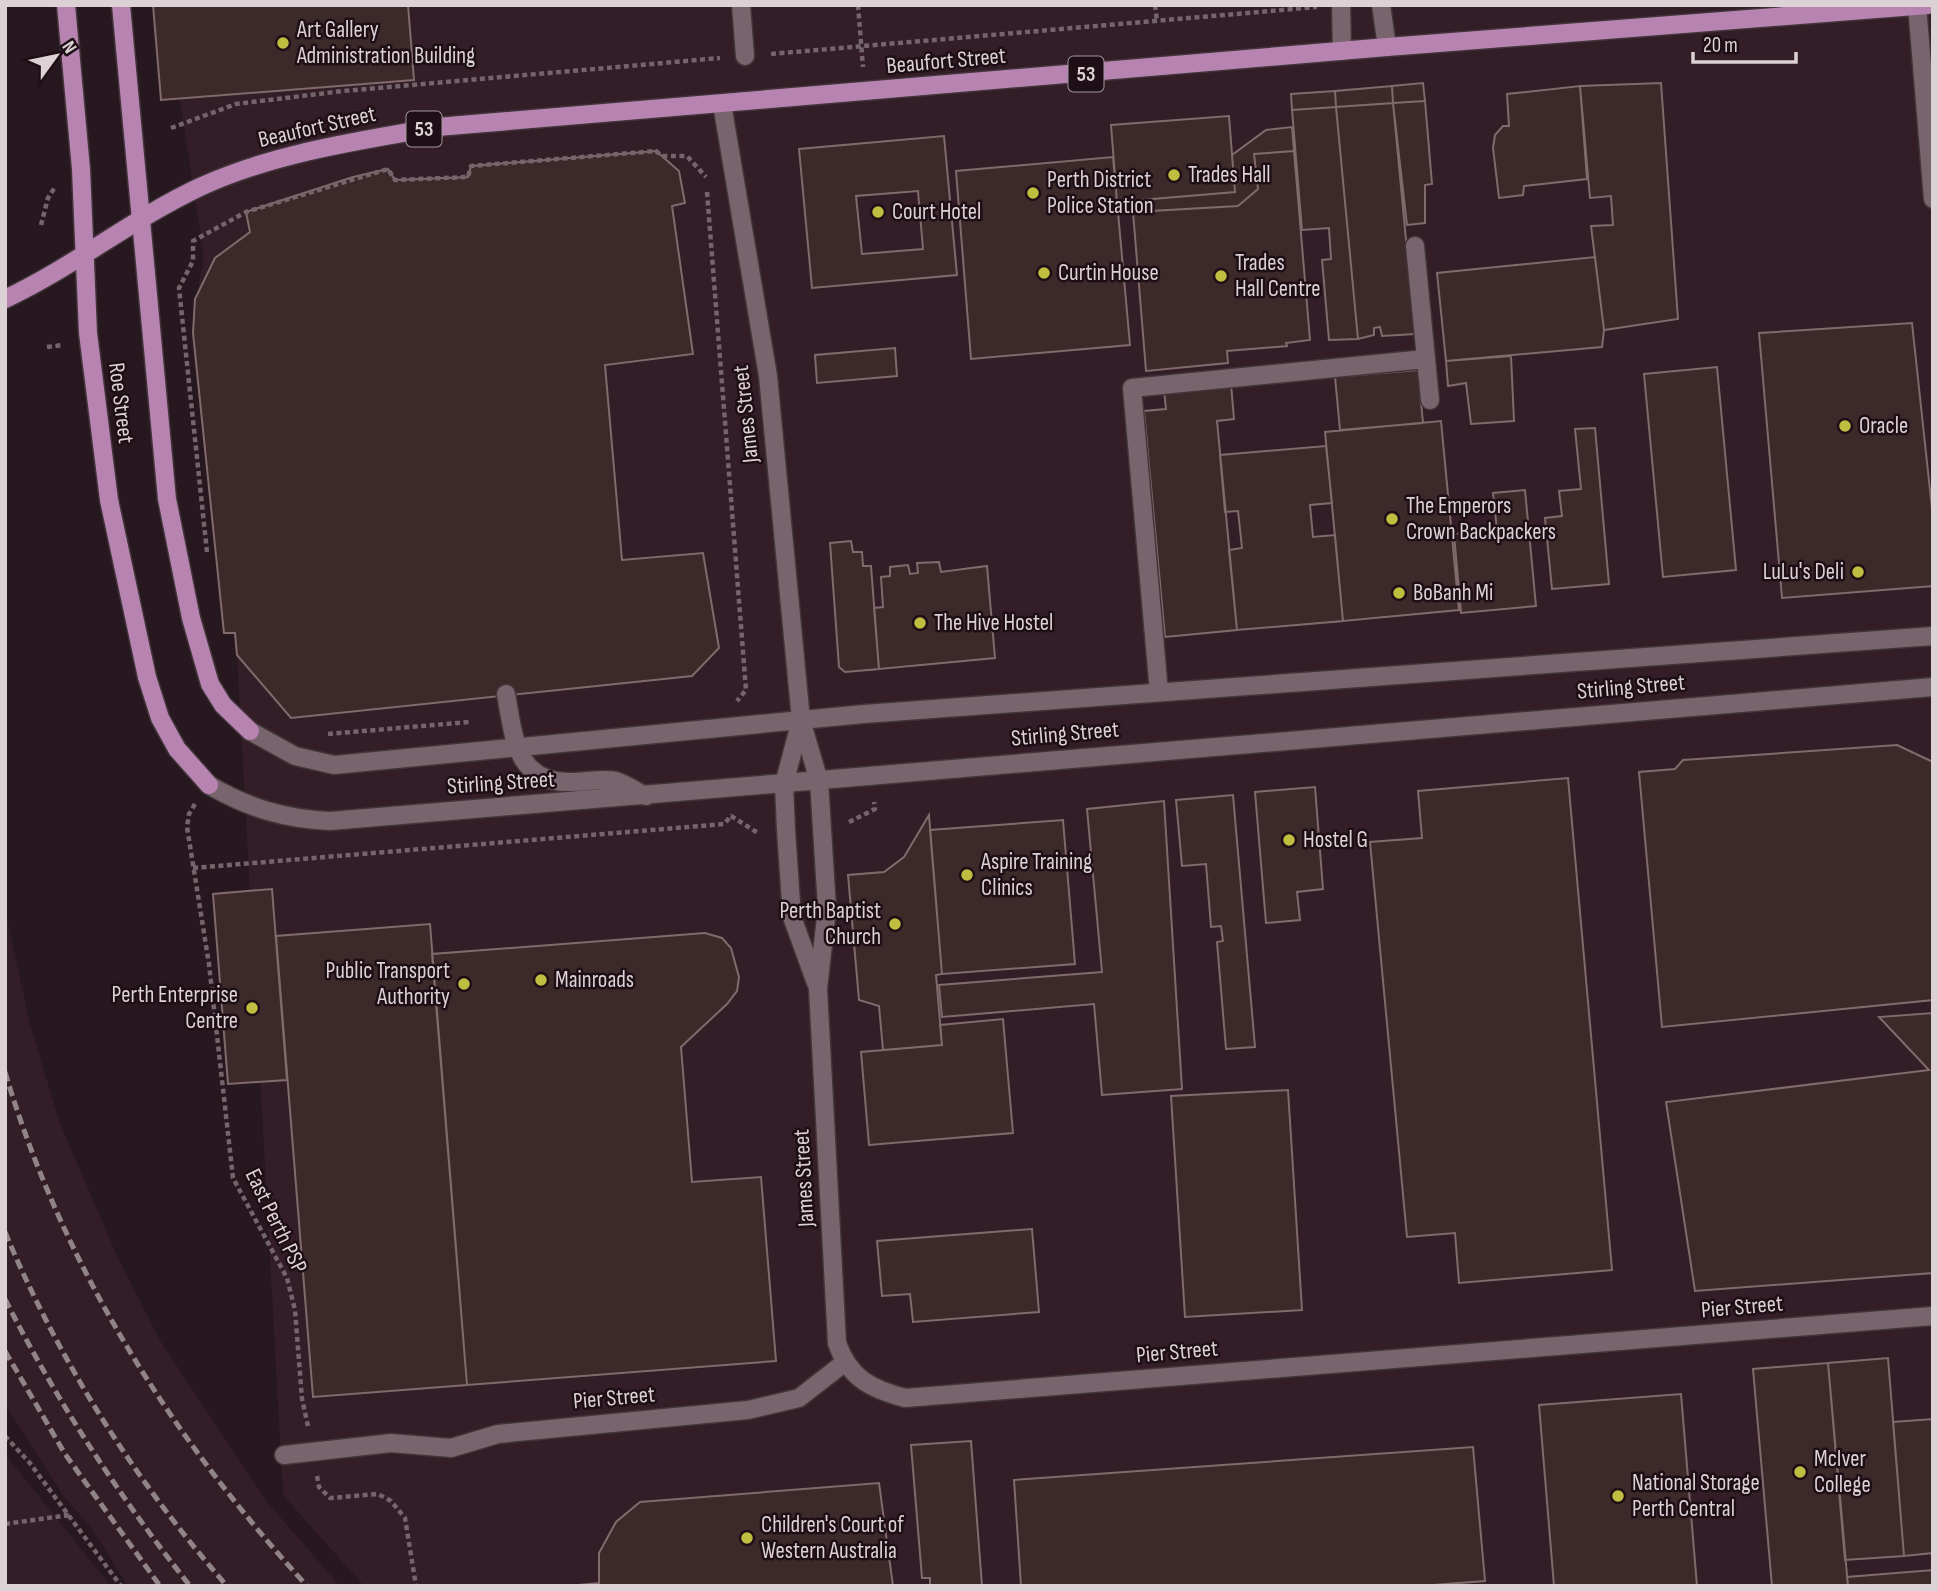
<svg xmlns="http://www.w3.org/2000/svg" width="1938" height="1591" font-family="'Sofia Sans Condensed',sans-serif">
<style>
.built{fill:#331d27}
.building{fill:#3c292a;stroke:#816a6c;stroke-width:2;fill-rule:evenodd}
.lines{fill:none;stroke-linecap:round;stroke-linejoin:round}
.minor-casing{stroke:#41353a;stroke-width:21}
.major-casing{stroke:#41353a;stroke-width:21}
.path{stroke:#73656b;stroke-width:4.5;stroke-dasharray:5 3.5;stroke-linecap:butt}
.minor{stroke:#78646c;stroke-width:18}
.major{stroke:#b784b2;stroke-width:18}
.rail{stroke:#908489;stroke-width:5;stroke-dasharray:10 5;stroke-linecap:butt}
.poi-dot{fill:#c0be40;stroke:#1e0f16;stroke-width:2.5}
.labels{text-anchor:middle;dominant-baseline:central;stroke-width:5;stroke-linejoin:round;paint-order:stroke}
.shield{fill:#1e0f16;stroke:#a3979c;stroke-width:2}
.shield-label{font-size:21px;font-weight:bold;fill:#dcd1d5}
.poi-label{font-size:23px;fill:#dcd1d5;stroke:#1e0f16;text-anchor:start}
.street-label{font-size:23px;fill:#dcd1d5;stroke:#1e0f16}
</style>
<rect width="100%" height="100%" fill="#27181f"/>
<!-- built -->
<path class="built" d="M171,5H1933V1586H364L283,1495L237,655L199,283L204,257L177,81Z
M5,909L30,1024L59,1121L118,1258L161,1342L267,1502L340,1586H128L90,1526L64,1497L5,1404Z
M5,1454L111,1586H5Z"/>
<!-- building -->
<path class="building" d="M153,5H408L414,80L161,100Z
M1423,83L1425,101L1393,103L1392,86Z
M1661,83L1678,319L1604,330L1591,226L1613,225L1611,196L1590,198L1580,86Z
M1392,86L1393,103L1336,107L1335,91Z
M1580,86L1587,179L1524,186L1523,195L1499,198L1493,148L1495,135L1503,126H1509L1507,94Z
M1335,91L1336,107L1292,110L1291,94Z
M1425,101L1432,184L1425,185V223L1407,225L1393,103Z
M1393,103L1415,334L1382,336L1380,327L1374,328V335L1358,339L1336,107Z
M1336,107L1358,339L1329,340L1322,260L1331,259L1329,228L1302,230L1292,110Z
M1229,116L1235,192L1117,202L1111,125Z
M1292,127L1294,151L1254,154L1258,189L1238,206L1118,213L1117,202L1235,192L1232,155L1266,130Z
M944,136L957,275L812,288L799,149ZM918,191L923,249L862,254L856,196Z
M656,151L679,171L685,203L672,206L693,354L605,365L622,560L703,553L719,648L692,676L291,718L237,655L235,633H224L193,333L195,299L215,258L250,232L246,212L353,177L388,169L395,180L468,177L471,166Z
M1294,151L1310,340L1286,343L1287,346L1227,351L1228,363L1146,371L1133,212L1238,206L1258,189L1254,154Z
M1113,157L1130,345L971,359L956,171Z
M1595,257L1604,330L1602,347L1446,361L1437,273Z
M1912,323L1933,518V586L1782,598L1759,333Z
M895,348L897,376L817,383L815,355Z
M1511,356L1514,421L1471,424L1466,383L1448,386L1446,361Z
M1717,367L1736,570L1663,577L1644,374Z
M1418,370L1423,423L1340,430L1335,377Z
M1231,384L1234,419L1217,421L1237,630L1165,637L1144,411L1166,409L1164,390Z
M1441,421L1459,610L1343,621L1325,432Z
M1595,428L1609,584L1552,589L1545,518L1562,516L1559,491L1581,489L1575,429Z
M1326,446L1332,503L1310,505L1313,537L1335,535L1343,621L1237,630L1229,550L1242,548L1238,511L1225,512L1220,455Z
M1525,490L1536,606L1461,613L1454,534L1497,530L1493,493Z
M851,541L853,552H862L863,566H871L879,669L845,672L839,667L830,543Z
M939,562L941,572L987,566L995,658L879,669L874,608L883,607L881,577L890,576V567L908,565L910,574L918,573L917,563Z
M1897,745L1933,762V1000L1662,1027L1639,772L1675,769L1683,760Z
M1568,778L1612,1270L1459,1283L1455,1233L1407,1237L1370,842L1422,838L1418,791Z
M1315,787L1323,889L1297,892L1300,920L1266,923L1255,792Z
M1233,795L1255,1047L1226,1049L1217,942L1223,941L1221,926L1211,927L1206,864L1182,866L1176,800Z
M1164,801L1182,1089L1102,1095L1094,1004L942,1017L939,985L1102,972L1087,809Z
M929,815L942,974L936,975L942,1045L883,1050L879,1006L859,1000L848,875L884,872L904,857Z
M1063,820L1075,964L942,974L930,830Z
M272,889L287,1080L228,1084L213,894Z
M430,924L467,1385L313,1397L276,936Z
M705,933L722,938L731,948L739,977L737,991L727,1004L681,1047L692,1182L761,1177L776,1361L467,1385L432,954Z
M1933,1013V1273L1695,1291L1666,1102L1929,1070L1879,1017Z
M1003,1019L1013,1133L869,1145L861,1052L942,1045L940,1025Z
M1288,1090L1302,1310L1185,1317L1171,1096Z
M1032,1229L1039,1312L913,1322L910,1294L882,1296L877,1241Z
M1888,1358L1904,1556L1845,1560L1828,1363Z
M1828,1363L1848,1586H1772L1753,1369Z
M1681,1394L1697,1586H1554L1539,1405Z
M1933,1419V1553L1904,1556L1893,1422Z
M971,1441L982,1586H930V1578H922L911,1445Z
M1473,1447L1485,1581L1420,1586H1021L1014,1480Z
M879,1483L893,1586H568L599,1583V1553L616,1522L640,1502Z
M1933,1570V1586H1848L1847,1577Z"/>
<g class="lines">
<!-- minor casing -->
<g class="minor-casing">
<path id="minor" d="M741,5L745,56
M1341,5L1342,51
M1381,5L1387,47
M1917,5L1933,199
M722,104L768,376L801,720L819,781L827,908L818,989L837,1343C849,1378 871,1389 905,1398L1933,1316
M1415,246L1430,400
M1159,692L1132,388L1425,359
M506,694C514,738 516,784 572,782C585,782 604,778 616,781C626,784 637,792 646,796
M801,720L784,784L786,830L792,917L816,983
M250,731L295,756L334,765L864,714L1933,636
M209,785C248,808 285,819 330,821L1933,687
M284,1455L391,1443L451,1448L498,1434L748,1410L799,1398L844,1363"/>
</g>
<!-- major casing -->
<g class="major-casing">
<path id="major" d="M66,5L81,169L88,333L109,500L147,677L160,718L177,749L209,785
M121,5L167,499L191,618L210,684L223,705L250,731
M5,299C73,267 132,219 200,187C274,153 357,141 437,127L1387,47L1928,5"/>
</g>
<!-- path -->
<path class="path" d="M858,5L863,67
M1155,5L1157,21
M771,54L1317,7
M171,128L236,104L343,91L720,58
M707,192L746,690L737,701
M41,225L48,198L55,187
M47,347L63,345
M207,552L179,288L193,261V241L246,212L388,169L395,180L468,177L471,166L656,151L662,156H687L706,177
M328,734L469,722
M195,804L189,814L187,827L209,964L233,1178L287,1278L295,1310L302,1399L308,1426
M731,816L758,833
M849,822L875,809L874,802
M193,868L724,824L732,815
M5,1436L29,1462L121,1586
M317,1476L319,1487L330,1498L378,1494L391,1501L405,1518L416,1586
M5,1524L69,1515"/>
<!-- minor -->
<use href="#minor" class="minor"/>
<!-- major -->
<use href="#major" class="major"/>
<!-- rail -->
<path class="rail" d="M5,1072C63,1267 171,1437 307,1586
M5,1232C59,1361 135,1481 227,1586
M5,1299C57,1402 119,1496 190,1586
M5,1351L65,1454L160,1586"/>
</g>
<!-- markers -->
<g class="poi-dot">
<circle cx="283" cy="43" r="7"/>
<circle cx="1174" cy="175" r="7"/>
<circle cx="1033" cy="193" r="7"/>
<circle cx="878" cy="212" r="7"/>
<circle cx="1044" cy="273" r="7"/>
<circle cx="1221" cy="276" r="7"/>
<circle cx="1845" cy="426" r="7"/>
<circle cx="1392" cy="519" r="7"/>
<circle cx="1858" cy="572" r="7"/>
<circle cx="1399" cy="593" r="7"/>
<circle cx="920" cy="623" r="7"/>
<circle cx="1289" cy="840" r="7"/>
<circle cx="967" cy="875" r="7"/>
<circle cx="895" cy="924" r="7"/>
<circle cx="541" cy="980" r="7"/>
<circle cx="464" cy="984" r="7"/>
<circle cx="252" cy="1008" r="7"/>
<circle cx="1800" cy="1472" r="7"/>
<circle cx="1618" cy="1496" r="7"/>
<circle cx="747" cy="1538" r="7"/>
</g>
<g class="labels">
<!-- shield labels -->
<g class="shield">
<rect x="1068.5" y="56.5" width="35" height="35" rx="5"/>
<rect x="406.5" y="111.5" width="35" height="35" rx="5"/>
</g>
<g class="shield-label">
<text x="1086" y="74">53</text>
<text x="424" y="129">53</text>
</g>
<!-- poi labels -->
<g class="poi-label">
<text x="297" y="30">Art Gallery<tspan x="297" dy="26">Administration Building</tspan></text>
<text x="1188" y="175">Trades Hall</text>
<text x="1047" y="180">Perth District<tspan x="1047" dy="26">Police Station</tspan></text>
<text x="892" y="212">Court Hotel</text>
<text x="1235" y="263">Trades<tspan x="1235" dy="26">Hall Centre</tspan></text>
<text x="1058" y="273">Curtin House</text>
<text x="1859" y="426">Oracle</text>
<text x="1406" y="506">The Emperors<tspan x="1406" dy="26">Crown Backpackers</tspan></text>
<text x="1844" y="572" text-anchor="end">LuLu's Deli</text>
<text x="1413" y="593">BoBanh Mi</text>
<text x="934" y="623">The Hive Hostel</text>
<text x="1303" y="840">Hostel G</text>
<text x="981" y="862">Aspire Training<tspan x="981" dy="26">Clinics</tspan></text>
<text x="881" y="911" text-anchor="end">Perth Baptist<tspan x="881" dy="26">Church</tspan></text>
<text x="450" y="971" text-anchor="end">Public Transport<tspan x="450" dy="26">Authority</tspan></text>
<text x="555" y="980">Mainroads</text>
<text x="238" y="995" text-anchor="end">Perth Enterprise<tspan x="238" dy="26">Centre</tspan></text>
<text x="1814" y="1459">McIver<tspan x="1814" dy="26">College</tspan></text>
<text x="1632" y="1483">National Storage<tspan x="1632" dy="26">Perth Central</tspan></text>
<text x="761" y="1525">Children's Court of<tspan x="761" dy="26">Western Australia</tspan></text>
</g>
<!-- street labels -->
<g class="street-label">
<text transform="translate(946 61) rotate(-5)">Beaufort Street</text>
<text transform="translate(317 127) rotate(-13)">Beaufort Street</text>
<text transform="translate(121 403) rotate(83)">Roe Street</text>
<text transform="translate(746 414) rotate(-96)">James Street</text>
<text transform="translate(1631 687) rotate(-5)">Stirling Street</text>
<text transform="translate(1065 734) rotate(-5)">Stirling Street</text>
<text transform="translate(501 783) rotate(-4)">Stirling Street</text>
<text transform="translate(804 1178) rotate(-93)">James Street</text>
<text transform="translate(276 1221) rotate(64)">East Perth PSP</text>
<text transform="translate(1742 1307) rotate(-5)">Pier Street</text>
<text transform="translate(1177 1352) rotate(-5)">Pier Street</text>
<text transform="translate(614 1398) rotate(-5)">Pier Street</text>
</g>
</g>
<!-- border -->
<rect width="1938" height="1591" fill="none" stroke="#dcd1d5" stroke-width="14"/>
<!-- north arrow -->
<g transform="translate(56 56) rotate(57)" stroke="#1e0f16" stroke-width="5" paint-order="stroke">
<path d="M0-5L12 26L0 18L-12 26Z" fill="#dcd1d5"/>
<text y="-10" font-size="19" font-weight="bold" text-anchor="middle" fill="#dcd1d5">N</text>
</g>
<!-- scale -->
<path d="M1693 52v10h103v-10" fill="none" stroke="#dcd1d5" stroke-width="3.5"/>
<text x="1703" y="52" font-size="21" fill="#dcd1d5" stroke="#1e0f16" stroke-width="5" paint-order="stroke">20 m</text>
</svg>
